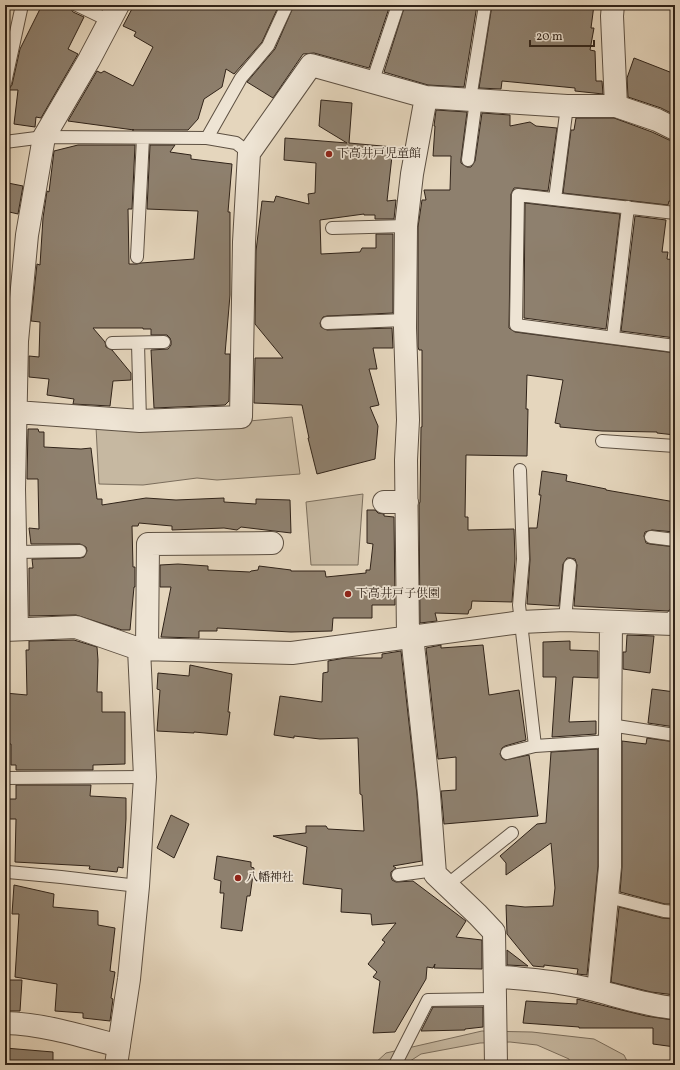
<svg xmlns="http://www.w3.org/2000/svg" width="680" height="1070" font-family="Vollkorn,'Noto Serif JP',serif">
<style>
.green{fill:#c6b8a1;stroke:#7b6e5d}
.building{fill:#8e806e;stroke:#302319}
.lines{fill:none;stroke-linecap:round;stroke-linejoin:round}
.lane-casing{stroke:#5d5042;stroke-width:14}
.street-casing{stroke:#5d5042;stroke-width:24}
.lane{stroke:#eee4d4;stroke-width:12}
.street{stroke:#eee4d4;stroke-width:22}
.poi-dot{fill:#8f2418;stroke:#eee4d4;stroke-width:1.5}
.labels{text-anchor:middle;dominant-baseline:central;stroke-width:3.5;stroke-linejoin:round;paint-order:stroke}
.poi-label{font-size:12px;fill:#302319;stroke:#eee4d4;text-anchor:start}
</style>
<rect width="100%" height="100%" fill="#e5d6bd"/>
<filter id="stains"><feTurbulence type="fractalNoise" baseFrequency=".005" numOctaves="4"/><feColorMatrix values="0 0 0 0 .2 0 0 0 0 .09 0 0 0 0 .02 0 0 0 .5 -.17"/></filter>
<radialGradient id="worn" r=".72"><stop offset=".6" stop-color="#630" stop-opacity="0"/><stop offset="1" stop-color="#630" stop-opacity=".3"/></radialGradient>
<!-- green -->
<path class="green" d="M292,417L300,474L217,480L197,478L143,485L99,484L96,427L164,429Z
M363,494L358,565H311L306,502Z
M482,1031L532,1032L594,1039L624,1055L629,1065H570L569,1059L537,1045L510,1042L480,1043L421,1054L404,1065H373L386,1053Z"/>
<!-- building -->
<path class="building" d="M42,5H70L71,9L73,12L84,17L68,49L78,54L41,118L36,117L35,127L14,124L18,90H8L12,85L20,49Z
M134,5H279L262,42L234,74L226,69L222,87L204,99L198,119L188,130H132H134L68,121L97,71L101,73L104,71L133,86L153,47L134,36L136,32L123,26Z
M294,5H390L369,68L314,53L303,54L273,98L247,82L275,49Z
M405,5H477L464,87L428,85L384,72Z
M492,5H594L591,28H594L590,50L595,51L596,81H602L603,94L575,91V88L502,81L501,89L479,88Z
M634,58L675,74V115L661,108L628,97L627,78Z
M321,100L352,103L349,143L393,147L387,201L396,200L394,219H375V215H364V214L320,220L321,254L360,252L362,248H376V234H393V313L327,316L323,317L320,323L321,327L327,330L392,328L393,348H373L377,369H369L379,405L370,407L378,426L375,459L317,474L308,438H309L302,405L254,403L255,358H283L255,324L256,251L262,201L274,202L276,196L309,204L308,194L315,193L316,163L284,160L285,138L347,143L319,126Z
M436,110L467,112L461,159V163L467,167H471L475,161L482,113L510,115V126L530,122L536,126L557,128L548,191L518,188H514L511,194L509,328L515,332L675,353V435L657,433V432L602,431L560,427V424L555,423L563,380L527,375L526,409H528L527,456L466,455L465,517H468V530L514,529L515,559L512,602L472,601L471,609L469,610L468,614L435,613L437,621L420,623L419,504L420,502L421,427H422V350H419L418,347V227L422,200H426L424,190H450L451,156H433L435,126H434Z
M576,118H614L652,132L669,140L675,141V202L669,201L668,205L563,193L571,130H574Z
M78,145H135L132,209H128L129,264H137L141,263L194,259L198,211L147,209L150,145H175L170,152L191,155V159L232,164L228,212H230V295L225,354H230L229,401L225,405L154,408L151,350L168,349L171,345V341L170,338L167,335H151V329H143V328H93L105,342L106,347L112,350L131,373V380L113,381L110,406L73,404L74,399L47,395L49,379L29,377V356L39,357L40,322L31,321L37,264L40,265L43,218L47,191L49,192L54,151Z
M8,183L23,186L18,214L5,211V186H7Z
M525,203L620,214L606,329L524,318Z
M635,216L666,220L662,252H668L667,259L675,260V338L621,331Z
M28,429H38L39,432H44V447L81,449L91,448L97,499H102V505L146,498L176,500L224,498V502L256,504V499L290,500L291,533L241,527L237,530L224,528L172,530V526L139,523L138,526H132L133,567H135V587H134L130,630H122L76,615L29,616V568H33L32,559L80,558L84,557L87,551L86,547L80,544H31L29,528L39,529L38,479H27Z
M542,471L567,475L566,481L606,489V490L675,502V532L652,530L645,532L644,536L646,543L650,544L675,547V579L672,608L671,609L668,611L574,606L577,565L575,559L570,558H567L563,564L559,606L527,604L530,560L529,528H537L541,495H539Z
M367,510H375L378,513L384,514V516L394,517L395,605H372V618H333L332,631L291,632L217,628V631H199V638L161,637L171,587H160V565L178,564L208,566V570L250,572L251,571L258,570L259,566L291,570V571H325L326,577L366,573V570H370L373,544L367,543Z
M627,635L654,636L650,673L623,669V652H626Z
M74,640L97,647L98,660L97,692H102V712H125V764L93,765V770H16V765H11V744H5V693L27,695L26,650H29V641Z
M570,641V650L598,651V678L573,677L569,722L596,721V734L552,737L556,677H543V642Z
M441,645V648L483,645L489,695L519,690L526,740L505,746L502,748L500,754L502,758L505,760L529,755L538,816L444,824L441,791L456,790V757L438,759L426,648Z
M401,651L417,795L422,861L393,866L396,868L391,872V876L392,880L396,882L413,881L466,921L456,937L482,940V969L434,968L435,964L433,968L427,967L426,979L395,1032L373,1033L380,981L373,977L377,972L368,964L385,942L382,940L396,923L372,925L371,914L341,912L342,889L303,884L307,847L273,836L306,833V826H326L328,829L364,831L362,795L360,794L358,738L320,739L294,736V738L274,735L280,696L322,702L323,673L328,672V661L345,658H382V654Z
M190,665L232,674L228,712H230L227,735L194,732V733L157,731L160,690L157,689L158,673L189,676Z
M652,689L675,692V727L648,723Z
M647,738L675,742V774L671,803L675,804V904H665L620,892L622,867V741L646,744Z
M598,749V866L587,975L577,974L578,969L544,965V967L533,966L507,934L506,905L525,907L553,906L555,888L551,843L506,875V863L500,856L537,824L546,823L551,752Z
M16,785H91L90,796L126,798V819L123,868L118,867L117,872L89,869L90,866L15,862L16,819H5V799H16Z
M171,815L189,824L174,858L157,848Z
M217,856L251,862V867L254,868L250,896H247L242,931L221,928L224,893H220L221,881L214,879Z
M14,885L54,894L53,907L98,911V925L115,928L110,971L115,972L111,998L113,999L110,1021L83,1018V1013L55,1011L57,984L15,977L19,914H12Z
M619,907L662,918L674,919L671,968H675V995L651,992L611,982Z
M507,950L528,966L507,965Z
M5,980H22L20,1011H5Z
M577,999L646,1016L673,1020V1027H675V1047L653,1044V1028H579V1027L523,1023L526,1001L577,1004Z
M433,1007H483V1027L465,1029V1030L421,1031Z
M5,1048L53,1052V1065H5Z"/>
<g class="lines">
<!-- lane casing -->
<g class="lane-casing">
<path id="lane" d="M77,5L110,21
M5,83L22,5
M372,83L398,5
M470,99L485,5
M207,138L241,78L268,46L287,5
M5,142L44,137L207,138L236,143L249,153
M468,160L476,100
M555,199L567,106
M675,213L518,195L516,325L675,346
M332,228L406,226
M137,257L143,138
M327,323L405,320
M613,337L628,207
M112,343L164,342
M138,343L140,421
M602,441L675,446
M520,470L523,559L519,605L535,746
M651,537L675,540
M15,552L80,551
M565,620L570,565
M610,725L675,735
M507,753L535,746L610,741
M5,778L145,777
M8,872L61,877L138,886
M398,875L435,870
M447,885L512,833
M608,897L664,911L675,912
M395,1065L428,1000L495,999"/>
</g>
<!-- street casing -->
<g class="street-casing">
<path id="street" d="M613,5L612,16L616,106
M426,97L412,174L406,226L405,328L408,420L406,460L408,637L413,645L429,794L435,874L478,915L494,932L496,1065
M16,412L140,421L241,417L244,242L249,153L311,65L426,97L567,106H616L657,120L675,129
M384,502H407
M17,629L14,489L17,341L27,235L44,137L89,60L118,5
M5,630L76,627L139,649L292,653L521,622L565,620L673,624L675,621
M147,649L148,544L272,543
M495,976C520,979 546,980 571,985C606,991 639,1005 675,1008
M598,991L610,867V741L611,622
M5,1023C44,1024 82,1036 119,1046
M116,1065L129,979L138,886L145,777L139,649"/>
</g>
<!-- lane -->
<use href="#lane" class="lane"/>
<!-- street -->
<use href="#street" class="street"/>
</g>
<!-- markers -->
<g class="poi-dot">
<circle cx="329" cy="154" r="4"/>
<circle cx="348" cy="594" r="4"/>
<circle cx="238" cy="878" r="4"/>
</g>
<g class="labels">
<!-- poi labels -->
<g class="poi-label">
<text x="337" y="154">下高井戸児童館</text>
<text x="356" y="594">下高井戸子供園</text>
<text x="246" y="878">八幡神社</text>
</g>
</g>
<!-- margin -->
<rect width="680" height="1070" fill="none" stroke="#e5d6bd" stroke-width="20"/>
<rect x="6" y="6" width="668" height="1058" fill="none" stroke="#302319" stroke-width="2"/>
<rect x="10" y="10" width="660" height="1050" fill="none" stroke="#302319"/>
<!-- scale -->
<path d="M530 40v6h64v-6" fill="none" stroke="#302319" stroke-width="2"/>
<text x="536" y="40" font-size="12" fill="#302319" stroke="#eee4d4" stroke-width="3" paint-order="stroke">20 m</text>
<rect width="100%" height="100%" filter="url(#stains)"/>
<rect width="100%" height="100%" fill="url(#worn)"/>
</svg>
